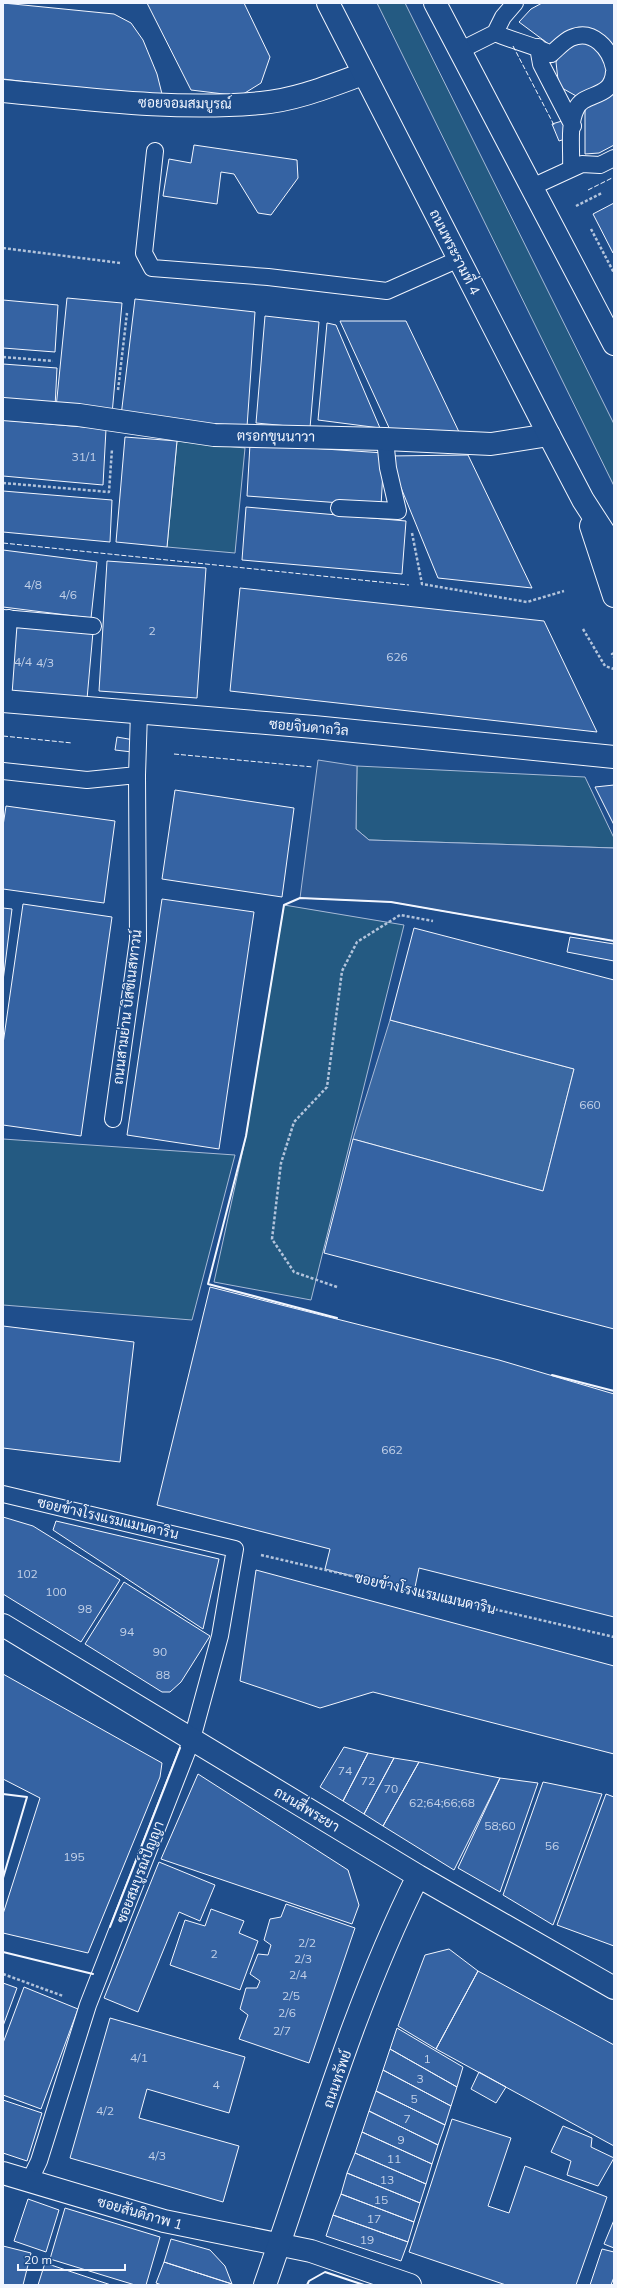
<svg xmlns="http://www.w3.org/2000/svg" width="617" height="2288" font-family="Mulish,Sarabun,sans-serif">
<style>
.green{fill:#245a82;stroke:#a8bbd7}
.parking{fill:#305b95;stroke:#a8bbd7}
.water{fill:#3b69a3;stroke:#a8bbd7}
.building{fill:#3563a3;stroke:#f2f6ff}
.lines{fill:none;stroke-linecap:round;stroke-linejoin:round}
.lane-casing{stroke:#f2f6ff;stroke-width:18}
.street-casing{stroke:#f2f6ff;stroke-width:24}
.secondary-casing{stroke:#f2f6ff;stroke-width:24}
.primary-casing{stroke:#f2f6ff;stroke-width:24}
.path{stroke:#b3c4dc;stroke-width:2.5;stroke-dasharray:3 2;stroke-linecap:butt}
.lane{stroke:#1f4e8c;stroke-width:16}
.street{stroke:#1f4e8c;stroke-width:22}
.secondary{stroke:#1f4e8c;stroke-width:22}
.primary{stroke:#1f4e8c;stroke-width:22}
.fence{stroke:#f2f6ff;stroke-width:1;stroke-dasharray:5 2;stroke-linecap:butt}
.wall{stroke:#f2f6ff;stroke-width:2}
.labels{text-anchor:middle;dominant-baseline:central;stroke-width:3;stroke-linejoin:round;paint-order:stroke}
.number-label{font-size:12px;fill:#c3d1e8}
.street-label{font-size:14px;fill:#f2f6ff;stroke:#1f4e8c}
</style>
<rect width="100%" height="100%" fill="#1f4e8c"/>
<!-- green -->
<path class="green" d="M377,3H405L614,424V486Z
M177,441L245,448L235,553L167,547Z
M357,766L585,777L614,838V848L369,840L356,829Z
M284,905L404,925L311,1300L214,1282L246,1136Z
M3,1139L235,1155L192,1320L3,1305Z"/>
<!-- parking -->
<path class="parking" d="M318,760L357,766L356,829L369,840L614,848V941L391,902L300,898Z"/>
<!-- water -->
<path class="water" d="M390,1020L574,1069L543,1191L353,1139Z"/>
<!-- building -->
<path class="building" d="M3,3L114,14L131,23L143,40L157,74L163,98L3,79Z
M147,3H244L270,57L261,83L240,96L191,90Z
M542,3H614V52L603,39L554,48L519,22L531,9Z
M592,42L611,72L603,89L578,97L562,88L558,80L556,62L560,54L574,43Z
M614,84V145L599,153L585,154V103Z
M562,121L568,138L559,141L552,124Z
M194,145L297,160L298,178L271,215L258,213L234,174L221,172L217,204L163,196L169,159L191,163Z
M614,203V252L613,253L593,214Z
M67,298L122,303L112,414L56,408Z
M135,299L255,312L247,427L121,416Z
M3,300L58,305L55,352L3,348Z
M265,316L319,322L310,428L256,423Z
M340,321H406L460,434L391,432Z
M327,323L336,325L380,428L318,420Z
M3,364L57,368L55,407L3,403Z
M3,420L106,429L103,485L3,476Z
M125,437L177,441L167,547L116,542Z
M250,444L384,453L381,506L247,496Z
M468,455L532,588L438,578L388,456Z
M3,491L112,500L110,542L3,532Z
M246,507L406,521L402,574L242,560Z
M3,550L97,562L91,618L3,607Z
M107,561L206,568L197,698L99,691Z
M240,588L544,621L597,732L230,691Z
M11,625L93,632L87,699L5,691Z
M117,737L134,740L132,752L115,750Z
M614,785V825L595,787Z
M175,790L294,808L282,897L162,879Z
M6,806L115,821L104,903L3,889V826Z
M162,899L254,912L219,1149L127,1135Z
M23,904L112,917L81,1136L3,1125V1044Z
M3,908L12,909L3,981Z
M414,928L614,980V1329L324,1253L353,1139L543,1191L574,1069L390,1020Z
M570,937L614,944V961L567,952Z
M210,1287L499,1360L614,1394V1617L419,1568L414,1592L325,1569L330,1549L157,1505Z
M3,1326L134,1342L120,1462L3,1448Z
M3,1517L33,1526L120,1580L81,1642L3,1594Z
M56,1521L219,1559L203,1629L53,1530Z
M256,1570L614,1666V1754L373,1692L320,1708L240,1681Z
M124,1582L210,1636L181,1682L170,1692H162L85,1644Z
M3,1674L162,1763L160,1777L88,1953L3,1933V1914L40,1798L3,1779Z
M344,1747L368,1753L343,1801L320,1787Z
M368,1753L394,1758L364,1814L343,1801Z
M394,1758L419,1762L383,1826L364,1814Z
M419,1762L500,1778L454,1870L383,1826Z
M198,1774L348,1870L359,1905L352,1924L161,1859Z
M500,1778L538,1783L500,1892L458,1868Z
M543,1782L602,1794L553,1925L503,1895Z
M606,1794L614,1797V1946L557,1925Z
M159,1862L215,1885L200,1921L179,1912L138,2012L104,1998Z
M286,1904L355,1928L309,2063L239,2039L248,2015L240,2009L246,1988H257L260,1981L250,1974L258,1954L268,1955L271,1945L264,1940L270,1919L281,1917Z
M211,1909L244,1921L239,1933L258,1941L240,1990L170,1965L185,1920L205,1926Z
M449,1949L478,1971L436,2049L398,2026L425,1955Z
M478,1971L614,2045V2146L436,2049Z
M3,1983L17,1988L3,2026Z
M24,1987L78,2009L41,2109L3,2095V2043Z
M110,2018L245,2057L229,2113L147,2089L139,2118L239,2146L223,2202L70,2158Z
M397,2028L463,2067L457,2087L390,2049Z
M390,2049L457,2087L451,2106L383,2070Z
M383,2070L451,2106L445,2125L376,2091Z
M479,2072L506,2087L496,2103L471,2089Z
M376,2091L445,2125L438,2145L369,2111Z
M3,2100L42,2113L27,2161L3,2153Z
M369,2111L438,2145L432,2164L362,2132Z
M452,2119L511,2138L488,2206L509,2213L525,2166L607,2197L576,2285H506L409,2252Z
M563,2126L592,2138L591,2147L614,2158L598,2186L567,2175L571,2161L551,2152Z
M362,2132L432,2164L426,2184L355,2153Z
M355,2153L426,2184L420,2203L347,2173Z
M347,2173L420,2203L414,2222L341,2194Z
M341,2194L414,2222L408,2242L333,2215Z
M28,2199L59,2210L46,2252L14,2241Z
M65,2208L160,2237L146,2285H135L50,2259Z
M333,2215L408,2242L401,2261L326,2236Z
M614,2220V2248L604,2244Z
M171,2239L210,2250L225,2266L232,2284L164,2262Z
M3,2246L31,2253L23,2285H3Z
M602,2249L614,2252V2277L611,2285H590Z
M164,2262L232,2284V2285H162L156,2283Z
M45,2263L111,2285H38Z"/>
<g class="lines">
<!-- lane casing -->
<g class="lane-casing">
<path id="lane" d="M495,33C513,41 533,45 551,54C557,49 564,41 571,38C593,28 610,49 614,68
M538,47L541,64L573,126
M459,51L495,33L503,17L515,3
M155,151L144,253L152,268L268,277L387,291L459,259
M571,168C572,151 568,125 576,109C584,91 612,100 614,72
M532,187L582,164L600,165L614,158
M339,508L398,511L388,468L385,439
M3,618L93,626
M3,701L9,618
M3,771L87,780L137,775
M113,1119L138,940L137,775L139,712
M3,1494L235,1549L220,1636L192,1739L88,2005L39,2161L30,2180"/>
</g>
<!-- street casing -->
<g class="street-casing">
<path id="street" d="M3,91C88,99 175,111 261,103C296,100 330,86 363,74
M3,409L79,415L214,435L385,439L491,444L549,435
M3,701L314,727L614,757
M3,2173L164,2221L311,2251L410,2285"/>
</g>
<!-- secondary casing -->
<g class="secondary-casing">
<path id="secondary" d="M3,1625L418,1876L614,1988
M265,2285C313,2148 353,2006 418,1876"/>
</g>
<!-- primary casing -->
<g class="primary-casing">
<path id="primary" d="M328,3L549,435L583,500L614,548
M435,3L614,344
M591,526L614,596"/>
</g>
<!-- path -->
<path class="path" d="M576,206L602,193
M591,229L614,273
M3,248L120,263
M3,357L53,361
M118,390L127,313
M3,483L109,492L112,449
M412,533L422,584L527,602L564,591
M583,629L605,666L614,669
M614,653L612,654L614,657
M337,1287L294,1272L272,1239L281,1163L294,1122L327,1087L342,971L357,942L400,915L433,921
M261,1555L614,1637
M3,1974L63,1996"/>
<!-- lane -->
<use href="#lane" class="lane"/>
<!-- street -->
<use href="#street" class="street"/>
<!-- secondary -->
<use href="#secondary" class="secondary"/>
<!-- primary -->
<use href="#primary" class="primary"/>
<!-- fence -->
<path class="fence" d="M491,3H492
M513,46L554,125
M588,190L614,177
M3,543L409,585
M3,736L72,743
M174,754L313,767"/>
<!-- wall -->
<path class="wall" d="M337,1318L208,1284L246,1136L284,905L300,898L391,902L614,941
M552,1375L614,1391
M3,1794L27,1797L3,1878
M110,1927L180,1748
M3,1952L93,1974
M307,2285L309,2281L325,2272L364,2285"/>
</g>
<g class="labels">
<!-- number labels -->
<g class="number-label">
<text x="84" y="456">31/1</text>
<text x="33" y="584">4/8</text>
<text x="68" y="594">4/6</text>
<text x="152" y="630">2</text>
<text x="397" y="656">626</text>
<text x="23" y="661">4/4</text>
<text x="45" y="662">4/3</text>
<text x="590" y="1104">660</text>
<text x="392" y="1449">662</text>
<text x="27" y="1573">102</text>
<text x="56" y="1591">100</text>
<text x="85" y="1608">98</text>
<text x="127" y="1631">94</text>
<text x="160" y="1651">90</text>
<text x="163" y="1674">88</text>
<text x="345" y="1770">74</text>
<text x="368" y="1780">72</text>
<text x="391" y="1788">70</text>
<text x="442" y="1802">62;64;66;68</text>
<text x="500" y="1825">58;60</text>
<text x="552" y="1845">56</text>
<text x="74" y="1856">195</text>
<text x="307" y="1942">2/2</text>
<text x="214" y="1953">2</text>
<text x="303" y="1958">2/3</text>
<text x="298" y="1974">2/4</text>
<text x="291" y="1995">2/5</text>
<text x="287" y="2012">2/6</text>
<text x="282" y="2030">2/7</text>
<text x="139" y="2057">4/1</text>
<text x="427" y="2058">1</text>
<text x="420" y="2078">3</text>
<text x="216" y="2084">4</text>
<text x="414" y="2098">5</text>
<text x="105" y="2110">4/2</text>
<text x="407" y="2118">7</text>
<text x="401" y="2139">9</text>
<text x="157" y="2155">4/3</text>
<text x="394" y="2158">11</text>
<text x="387" y="2179">13</text>
<text x="381" y="2199">15</text>
<text x="374" y="2218">17</text>
<text x="367" y="2239">19</text>
</g>
<!-- street labels -->
<g class="street-label">
<text transform="translate(185 103) rotate(1)">ซอยจอมสมบูรณ์</text>
<text transform="translate(455 252) rotate(63)">ถนนพระรามที่ 4</text>
<text transform="translate(276 436) rotate(1)">ตรอกขุนนาวา</text>
<text transform="translate(309 727) rotate(5)">ซอยจินดาถวิล</text>
<text transform="translate(127 1007) rotate(-83)">ถนนสามย่าน บิสซิเนสทาวน์</text>
<text transform="translate(108 1518) rotate(13)">ซอยข้างโรงแรมแมนดาริน</text>
<text transform="translate(425 1593) rotate(13)">ซอยข้างโรงแรมแมนดาริน</text>
<text transform="translate(307 1809) rotate(31)">ถนนสี่พระยา</text>
<text transform="translate(140 1872) rotate(-69)">ซอยสมบูรณ์ปัญญา</text>
<text transform="translate(337 2079) rotate(-71)">ถนนทรัพย์</text>
<text transform="translate(140 2213) rotate(16)">ซอยสันติภาพ 1</text>
</g>
</g>
<!-- border -->
<rect width="617" height="2288" fill="none" stroke="#f2f6ff" stroke-width="8"/>
<!-- scale -->
<path d="M18 2264v6h107v-6" fill="none" stroke="#f2f6ff" stroke-width="2"/>
<text x="24" y="2264" font-size="12" fill="#f2f6ff" stroke="#1f4e8c" stroke-width="3" paint-order="stroke">20 m</text>
</svg>
